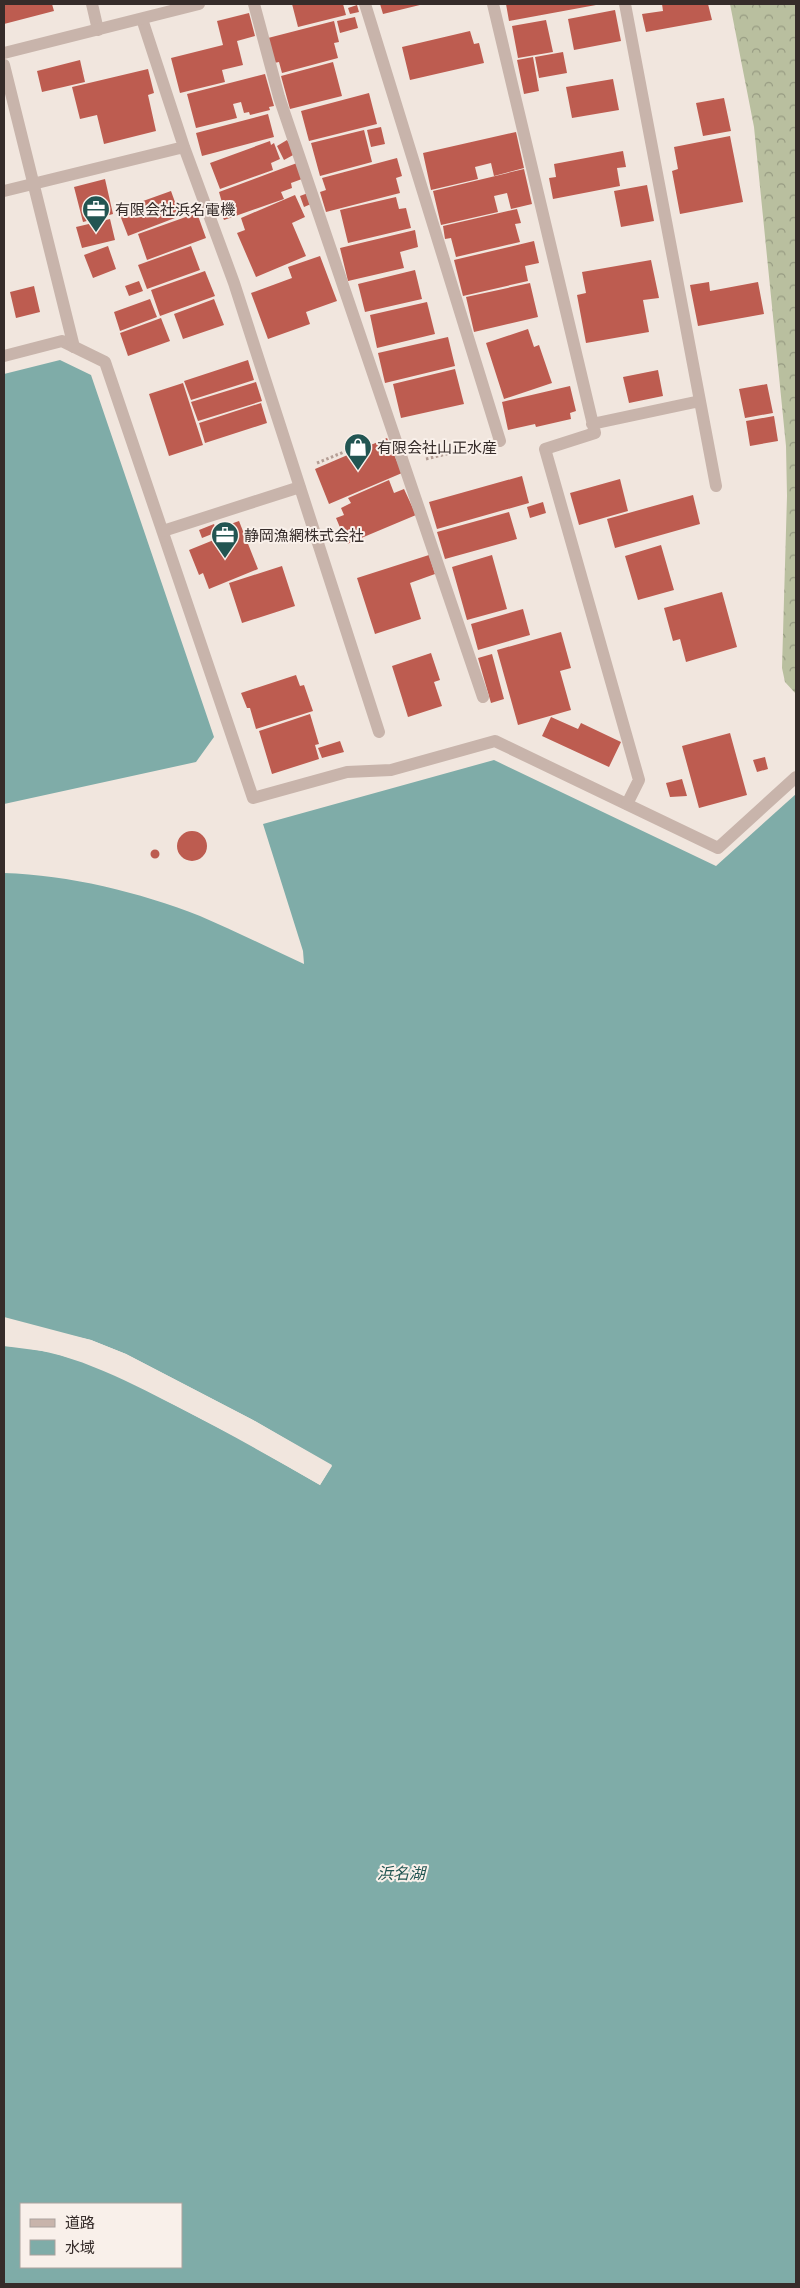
<svg xmlns="http://www.w3.org/2000/svg" width="800" height="2288" font-family="Helvetica,'Noto Sans JP',sans-serif">
<style>
.forest{fill:url(#forest-crowns)}
.water{fill:#7faca8;fill-rule:evenodd}
.pier{fill:#f1e6de}
.building{fill:#bd5c50}
.lines{fill:none;stroke-linecap:round;stroke-linejoin:round}
.path{stroke:#b49e95;stroke-width:3;stroke-dasharray:2.5 2.5;stroke-linecap:butt}
.service{stroke:#c8b4ab;stroke-width:12}
.minor{stroke:#c8b4ab;stroke-width:12}
.tertiary{stroke:#c8b4ab;stroke-width:12}
.labels{text-anchor:middle;dominant-baseline:central;stroke-width:4;stroke-linejoin:round;paint-order:stroke}
.poi-label{font-size:15px;fill:#362c2a;stroke:#f9f0ea;text-anchor:start}
.water-label{font-size:16px;font-style:italic;fill:#225552;stroke:#f9f0ea}
</style>
<defs>
<pattern id="forest-crowns" width="20" height="18" patternUnits="userSpaceOnUse" patternTransform="scale(1.25)"><rect width="20" height="18" fill="#b9bf9f"/><path d="M2 6a3 3 0 1 1 6 0M12 15a3 3 0 1 1 6 0" fill="none" stroke="#979b82"/></pattern>
</defs>
<rect width="100%" height="100%" fill="#f1e6de"/>
<!-- forest -->
<path class="forest" d="M730,4H796V694L785,682L782,668L787,496L786,446L754,127Z"/>
<!-- water -->
<path class="water" d="M60,360L91,375L214,737L196,762L4,804V374Z
M494,760L716,866L796,794V2284H4V1346C67,1349 121,1378 176,1406C225,1431 273,1458 320,1485L332,1466L253,1420L126,1354L91,1340L4,1317V873C69,875 139,892 200,916C235,931 269,948 304,964L303,951L263,824ZM21,2204H181V2267H21Z"/>
<!-- pier -->
<path class="pier" d="M20,1324L91,1340L126,1354L253,1420L332,1465L320,1485L242,1440L117,1375L84,1362L50,1352L4,1346V1344H16L51,1350L85,1360L117,1373L243,1438L320,1482L329,1466L252,1422L125,1356L90,1342Z"/>
<!-- building -->
<path class="building" d="M4,4H52L54,11L4,24Z
M292,4H343L346,15L298,27Z
M380,4H424L383,14Z
M506,4H596V5L509,21Z
M662,4H708L712,20L646,32L642,14L663,11Z
M357,5L359,12L350,14L348,8Z
M615,10L621,41L574,50L568,19Z
M249,13L255,36L237,41L243,65L222,70L225,82L180,93L171,58L223,45L217,21Z
M355,17L358,28L340,33L337,21Z
M546,20L553,52L518,58L512,26Z
M334,21L339,42L334,43L338,58L282,73L279,62L274,63L268,38Z
M470,31L474,44L479,43L484,63L410,80L402,47Z
M563,52L567,73L539,78L535,57Z
M533,57L539,91L524,94L517,60Z
M80,60L85,82L42,92L37,71Z
M333,62L342,96L290,109L281,76Z
M148,69L154,93L148,95L156,131L104,144L97,115L80,119L72,87Z
M265,74L274,106L269,107L270,110L250,115L249,112L244,113L241,102L233,104L237,118L196,128L187,94Z
M613,79L619,110L572,118L566,87Z
M369,93L377,124L309,141L301,111Z
M724,98L731,131L703,136L696,103Z
M268,114L274,137L202,156L196,133Z
M381,127L385,144L371,147L367,130Z
M364,130L372,162L320,176L311,143Z
M516,132L524,168L494,176L491,163L475,167L478,179L431,190L423,153Z
M730,136L743,202L680,214L672,171L678,169L674,147Z
M287,140L295,154L284,160L277,146Z
M270,141L271,145L274,143L280,159L271,163L273,170L220,189L210,163Z
M623,151L626,167L617,168L620,186L553,199L549,178L556,177L554,164Z
M397,158L402,176L396,178L400,193L326,212L320,192L326,190L322,178Z
M297,163L302,179L291,183L292,188L281,192L284,199L224,220L219,207L223,206L219,192Z
M524,169L532,204L511,209L507,193L494,196L498,212L441,225L433,191Z
M105,179L113,214L83,222L74,187Z
M647,185L654,221L621,227L614,191Z
M171,191L180,216L128,236L118,210Z
M308,193L311,204L304,207L300,196Z
M295,195L305,217L292,223L306,256L256,277L237,233L245,230L241,218Z
M396,197L399,209L406,208L411,228L348,243L340,210Z
M517,209L521,223L515,224L520,242L456,257L451,238L445,239L443,226Z
M197,213L206,238L147,260L138,234Z
M110,219L115,240L82,248L76,227Z
M415,230L418,247L400,252L404,268L348,281L340,248Z
M534,241L539,263L525,266L528,281L463,296L454,260Z
M108,246L116,269L93,278L84,255Z
M191,246L200,270L147,289L138,265Z
M320,256L337,301L306,312L310,324L268,339L251,293L292,278L288,267Z
M651,260L659,298L643,300L649,332L586,343L577,295L586,293L582,272Z
M415,270L422,299L365,312L358,284Z
M205,271L215,296L160,316L151,290Z
M139,281L143,291L129,296L125,286Z
M709,282L710,291L758,282L764,314L698,326L690,285Z
M530,283L538,317L474,332L466,297Z
M34,286L40,312L16,318L10,292Z
M150,299L157,317L120,331L114,312Z
M214,299L224,325L183,339L174,314Z
M427,302L435,334L377,348L370,315Z
M161,318L170,341L128,356L120,333Z
M528,329L534,347L539,345L552,383L504,399L486,343Z
M448,337L455,366L385,383L378,353Z
M248,360L254,380L191,400L184,381Z
M455,369L464,404L401,418L393,384Z
M658,370L663,396L629,403L623,377Z
M256,382L262,401L198,421L191,402Z
M183,383L203,445L169,456L149,394Z
M767,384L773,413L745,418L739,389Z
M570,386L576,411L570,413L571,419L536,427L535,424L508,430L502,402Z
M261,403L267,423L205,443L199,423Z
M774,416L778,441L750,446L746,421Z
M387,438L402,473L329,504L315,469Z
M522,476L529,503L437,529L429,502Z
M620,479L628,511L579,525L570,493Z
M389,480L394,493L404,489L416,515L347,544L336,518L344,515L341,508L351,503L348,498Z
M693,495L700,524L615,548L607,519Z
M543,502L546,513L530,518L527,507Z
M509,512L517,539L445,559L437,532Z
M239,521L258,569L209,589L203,573L199,575L189,550L226,535L222,527Z
M214,524L217,532L202,538L199,530Z
M661,545L674,590L638,600L625,556Z
M429,555L435,574L410,583L421,619L375,634L357,578Z
M492,555L507,609L467,620L452,567Z
M282,566L295,606L242,623L229,583Z
M722,592L737,647L686,662L680,639L673,641L664,608Z
M523,609L530,635L478,650L471,624Z
M561,632L571,668L560,671L571,710L518,725L497,650Z
M431,653L440,680L434,682L442,706L408,717L392,666Z
M492,654L504,699L491,703L478,658Z
M296,675L300,686L304,685L313,711L256,729L250,708H247L241,693Z
M310,714L319,744L315,745L319,759L272,774L259,731Z
M551,717L578,729L581,723L621,742L609,767L542,736Z
M730,733L747,795L699,808L682,746Z
M340,741L344,752L322,758L318,748Z
M765,757L768,769L757,772L753,760Z
M682,779L687,796L670,797L666,783Z
M177 846a15 15 0 1 1 30 0a15 15 0 1 1-30 0Z
M150.5 854a4.5 4.5 0 1 1 9 0a4.5 4.5 0 1 1-9 0Z"/>
<g class="lines">
<!-- path -->
<path class="path" d="M426,459L479,446
M317,463L371,441"/>
<!-- service -->
<path class="service" d="M254,4L279,97L483,697
M4,356L62,341L105,362L253,798L347,772L391,770L495,741L718,848L796,777"/>
<!-- minor -->
<path class="minor" d="M92,4L98,30
M365,4L500,441
M493,4L595,433L545,449L639,780L627,804
M142,19L184,147L234,283L379,732
M4,65L74,347
M4,191L184,147
M700,401L716,486
M592,424L700,401L625,4
M163,531L300,487"/>
<!-- tertiary -->
<path class="tertiary" d="M4,53L199,4"/>
</g>
<!-- icons -->
<defs>
<g id="office-pin" transform="scale(1.4375)"><path d="M0 17L-7.5 6A9.5 9.5 0 1 1 7.5 6Z" fill="#225552" stroke="#f9f0ea"/><path d="M-6-3h4V-5.5h4V-3h4V5H-6ZM-1-4.5V-3h2v-1.5ZM-6 0V1H6V0Z" fill="#fff"/></g>
<g id="shop-pin" transform="scale(1.4375)"><path d="M0 17L-7.5 6A9.5 9.5 0 1 1 7.5 6Z" fill="#225552" stroke="#f9f0ea"/><path d="M-5-2.5h2.3a2.7 3.5 0 0 1 5.4 0H5L5.5 6h-11ZM-1.5-2.5h3a1.5 2.3 0 0 0-3 0Z" fill="#fff"/></g>
</defs>
<g fill-rule="evenodd">
<use href="#office-pin" x="96" y="209"/>
<use href="#shop-pin" x="358" y="447"/>
<use href="#office-pin" x="225" y="535"/>
</g>
<g class="labels">
<!-- poi labels -->
<g class="poi-label">
<text x="115" y="209">有限会社浜名電機</text>
<text x="377" y="447">有限会社山正水産</text>
<text x="244" y="535">静岡漁網株式会社</text>
</g>
<!-- water labels -->
<g class="water-label">
<text x="401" y="1873">浜名湖</text>
</g>
</g>
<!-- border -->
<rect width="800" height="2288" fill="none" stroke="#362c2a" stroke-width="10"/>
<!-- legend -->
<rect x="20" y="2203" width="162" height="65" fill="#f9f0ea" stroke="#aba29d"/>
<rect x="30" y="2219" width="25" height="8" fill="#c8b4ab" stroke="#aba29d"/>
<text x="65" y="2228" font-size="15" fill="#362c2a">道路</text>
<rect x="30" y="2240" width="25" height="15" fill="#7faca8" stroke="#aba29d"/>
<text x="65" y="2253" font-size="15" fill="#362c2a">水域</text>
</svg>
